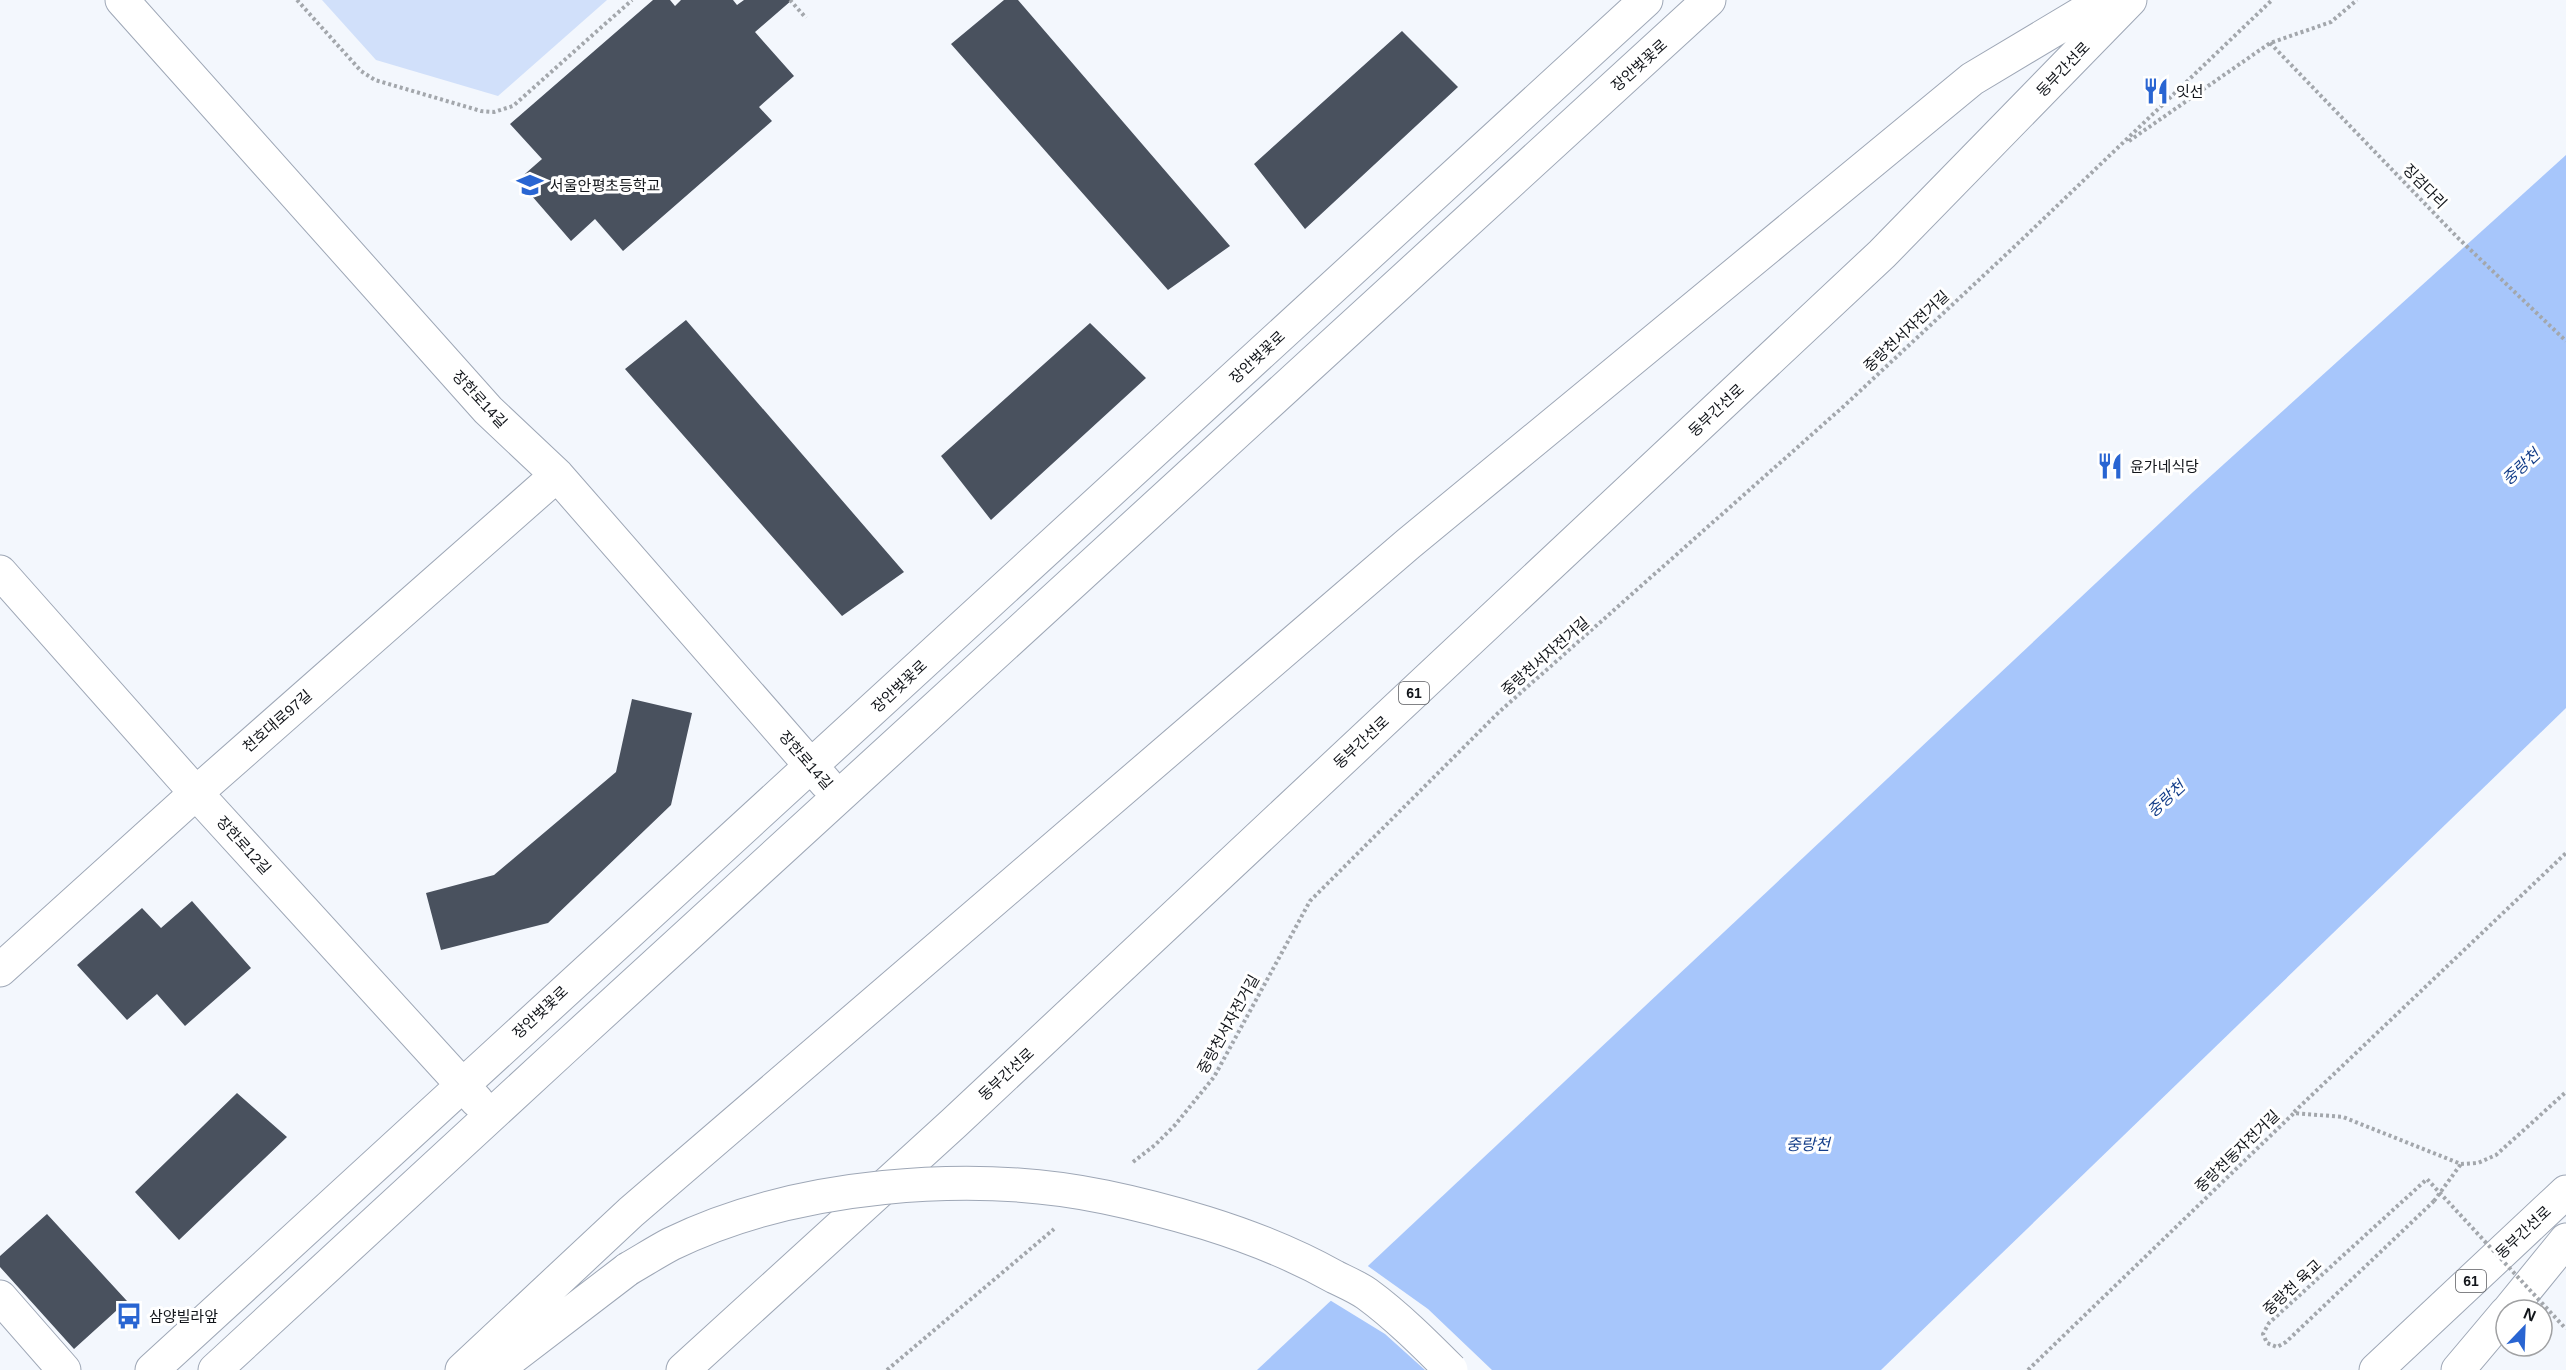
<svg xmlns="http://www.w3.org/2000/svg" width="2566" height="1370" font-family="Arial,'Noto Sans KR',sans-serif">
<style>
.green{fill:#d1e0fa}
.water{fill:#a7c6fb}
.pier{fill:#f3f7fd}
.building{fill:#49515e}
.lines{fill:none;stroke-linecap:round;stroke-linejoin:round}
.minor-casing{stroke:#9ea7b6;stroke-width:35}
.highway-casing{stroke:#9ea7b6;stroke-width:35}
.path{stroke:#a3a7ac;stroke-width:4;stroke-dasharray:3 3;stroke-linecap:butt}
.minor{stroke:#fff;stroke-width:33}
.highway{stroke:#fff;stroke-width:33}
.highway-bridge-casing{stroke:#9ea7b6;stroke-width:35;stroke-linecap:butt}
.path-bridge{stroke:#a3a7ac;stroke-width:4;stroke-dasharray:3 3;stroke-linecap:butt}
.highway-bridge{stroke:#fff;stroke-width:33}
.labels{text-anchor:middle;dominant-baseline:central;stroke-width:6;stroke-linejoin:round;paint-order:stroke}
.shield{fill:#fff;stroke:#595b5f;stroke-width:1.5}
.shield-label{font-size:14px;font-weight:bold;fill:#12151a}
.street-label{font-size:15px;fill:#12151a;stroke:#fff}
.poi-label{font-size:15px;fill:#12151a;stroke:#fff;text-anchor:start}
.water-label{font-size:16px;font-style:italic;fill:#143e89;stroke:#fff}
</style>
<rect width="100%" height="100%" fill="#f3f7fd"/>
<!-- green -->
<path class="green" d="M322,0H607L498,96L376,60Z"/>
<!-- water -->
<path class="water" d="M2566,155V708L1881,1370H1257L2193,492Z"/>
<!-- pier -->
<path class="pier" d="M1365,1264L1428,1309L1492,1370H1425L1385,1334L1328,1299Z"/>
<!-- building -->
<path class="building" d="M653,0H670L675,6L681,0H733L737,5L744,0H792L755,32L794,76L759,107L772,121L623,251L595,219L571,241L518,180L542,159L510,124Z
M1004,0H1018L1230,246L1168,290L951,44Z
M1402,31L1458,87L1305,229L1254,164Z
M686,320L904,572L842,616L625,369Z
M1090,323L1146,378L991,520L941,456Z
M632,699L692,713L671,805L548,923L441,950L426,893L494,875L616,772Z
M192,901L251,968L185,1026L157,994L127,1020L77,965L142,908L161,928Z
M237,1093L287,1137L179,1240L135,1192Z
M47,1214L127,1301L74,1349L0,1267V1256Z"/>
<g class="lines">
<!-- minor casing -->
<g class="minor-casing">
<path id="minor" d="M122,0L488,410L557,475L826,783
M0,572L196,793L477,1101
M0,970L196,793L557,475
M0,1297L64,1370
M152,1370L1646,0
M215,1370L561,1051L1709,0"/>
</g>
<!-- highway casing -->
<g class="highway-casing">
<path id="highway" d="M2509,1310L2566,1240
M462,1370L631,1212L1408,544L1972,79L2104,0
M496,1370L628,1269
M683,1370L954,1123L1882,254L2130,0
M2376,1370L2566,1192
M2458,1370L2506,1313"/>
</g>
<!-- path -->
<path class="path" d="M297,0L361,71L375,80L481,111L494,112L513,106L632,0
M790,0L806,18
M2270,43L2457,237L2566,341
M2129,141L2270,43L2331,22L2357,0
M2294,1112L2566,853
M1133,1162L1155,1145L1175,1125L1214,1077L1310,901L1499,712L1844,406L2013,248L2272,0
M2434,1201L2461,1164
M887,1370L1054,1229
M2028,1370L2294,1113L2343,1117L2461,1164L2478,1163L2496,1155L2566,1092"/>
<!-- minor -->
<use href="#minor" class="minor"/>
<!-- highway -->
<use href="#highway" class="highway"/>
<!-- highway-bridge casing -->
<g class="highway-bridge-casing">
<path id="highway-bridge" d="M628,1269C642,1261 656,1252 671,1244C794,1184 971,1169 1105,1197C1139,1204 1173,1213 1206,1223C1251,1237 1294,1254 1335,1277C1345,1282 1357,1287 1367,1294C1397,1316 1425,1344 1451,1370"/>
</g>
<!-- path-bridge -->
<path class="path-bridge" d="M2434,1201L2286,1342L2277,1347L2267,1343L2263,1334L2269,1323L2427,1179L2566,1329"/>
<!-- highway-bridge -->
<use href="#highway-bridge" class="highway-bridge"/>
</g>
<!-- icons -->
<defs>
<g id="restaurant-bare" transform="scale(2.07)"><path d="M-5-6h1v4h1v-4h1v4h1v-4h1v5L-1.5 .5V6h-2V.5L-5-1ZM5-6V6H3V1.5H1.5Q1.5-4 5-6Z" fill="#2965d2" stroke="#fff" stroke-width="2.5" paint-order="stroke"/></g>
<g id="school-bare" transform="scale(2.07)"><path d="M0-5L7-2L0 1L-7-2ZM-4 1L0 2.5L4 1V4Q0 6-4 4Z" fill="#2965d2" stroke="#fff" stroke-width="2.5" paint-order="stroke"/></g>
<g id="bus-bare" transform="scale(2.07)"><path d="M-5-6H5V4H4V6H2V4H-2V6H-4V4H-5ZM-3.5-4V0h7V-4ZM-3.5 1.2v1.5H-2V1.2ZM2 1.2v1.5H3.5V1.2Z" fill="#2965d2" stroke="#fff" stroke-width="2.5" paint-order="stroke"/></g>
</defs>
<g fill-rule="evenodd">
<use href="#restaurant-bare" x="2156" y="91"/>
<use href="#school-bare" x="530" y="185"/>
<use href="#restaurant-bare" x="2110" y="466"/>
<use href="#bus-bare" x="129" y="1316"/>
</g>
<g class="labels">
<!-- shield labels -->
<g class="shield">
<rect x="1399" y="682" width="30" height="22" rx="4.5"/>
<rect x="2456" y="1270" width="30" height="22" rx="4.5"/>
</g>
<g class="shield-label">
<text x="1414" y="693">61</text>
<text x="2471" y="1281">61</text>
</g>
<!-- street labels -->
<g class="street-label">
<text transform="translate(1639 65) rotate(-42)">장안벚꽃로</text>
<text transform="translate(2063 69) rotate(-46)">동부간선로</text>
<text transform="translate(2425 186) rotate(46)">징검다리</text>
<text transform="translate(1906 331) rotate(-43)">중랑천서자전거길</text>
<text transform="translate(1257 357) rotate(-43)">장안벚꽃로</text>
<text transform="translate(480 399) rotate(47)">장한로14길</text>
<text transform="translate(1716 410) rotate(-43)">동부간선로</text>
<text transform="translate(1545 656) rotate(-41)">중랑천서자전거길</text>
<text transform="translate(899 686) rotate(-43)">장안벚꽃로</text>
<text transform="translate(277 721) rotate(-41)">천호대로97길</text>
<text transform="translate(1361 742) rotate(-43)">동부간선로</text>
<text transform="translate(806 760) rotate(49)">장한로14길</text>
<text transform="translate(244 845) rotate(48)">장한로12길</text>
<text transform="translate(540 1012) rotate(-43)">장안벚꽃로</text>
<text transform="translate(1228 1024) rotate(-61)">중랑천서자전거길</text>
<text transform="translate(1006 1074) rotate(-43)">동부간선로</text>
<text transform="translate(2237 1151) rotate(-44)">중랑천동자전거길</text>
<text transform="translate(2523 1232) rotate(-43)">동부간선로</text>
<text transform="translate(2292 1287) rotate(-43)">중랑천 육교</text>
</g>
<!-- poi labels -->
<g class="poi-label">
<text x="2176" y="91">잇선</text>
<text x="550" y="185">서울안평초등학교</text>
<text x="2130" y="466">윤가네식당</text>
<text x="149" y="1316">삼양빌라앞</text>
</g>
<!-- water labels -->
<g class="water-label">
<text transform="translate(2521 467) rotate(-43)">중랑천</text>
<text transform="translate(2166 799) rotate(-43)">중랑천</text>
<text x="1808" y="1144">중랑천</text>
</g>
</g>
<!-- north arrow -->
<g transform="translate(2524 1328) rotate(23)"><circle r="28" fill="#ffffff" stroke="#a0a1a3" stroke-width="1.5"/>
<path d="M0-4.5L10 22L0 15L-10 22Z" fill="#2965d2"/>
<text y="-9" font-size="16" font-weight="bold" text-anchor="middle" fill="#12151a">N</text>
</g>
</svg>
